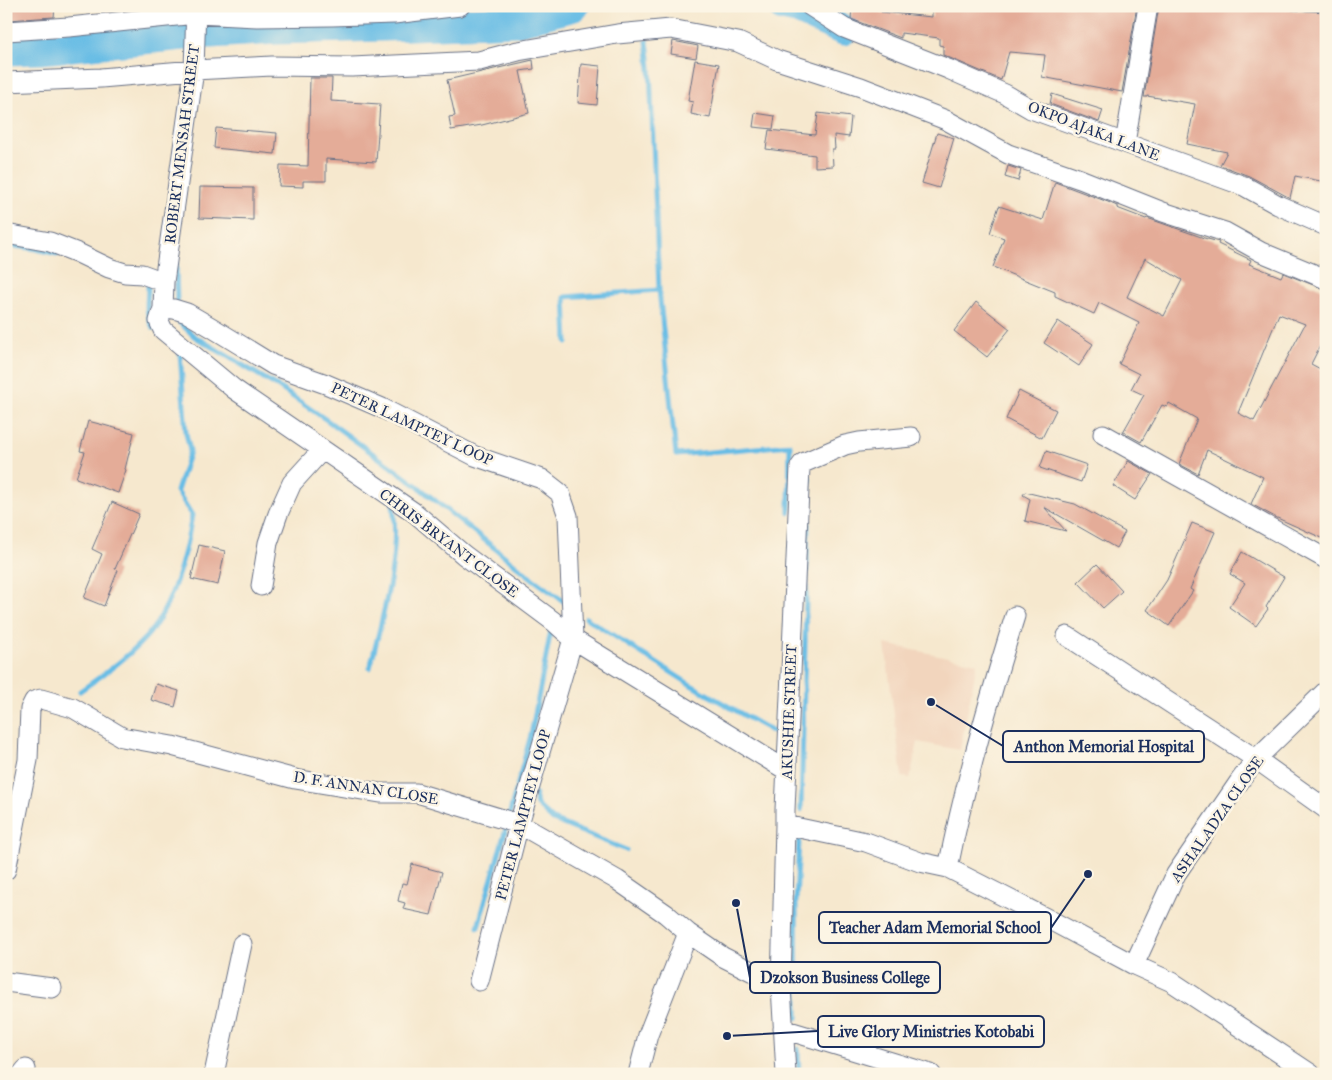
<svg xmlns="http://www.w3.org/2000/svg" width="1332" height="1080" font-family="'IM FELL Great Primer',serif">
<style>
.built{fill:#f2d5bd}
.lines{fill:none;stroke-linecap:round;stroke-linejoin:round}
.stream{stroke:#69bde5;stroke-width:5}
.river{stroke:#69bde5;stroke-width:31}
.building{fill:#e4ac98;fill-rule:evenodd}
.minor-casing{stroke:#687085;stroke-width:21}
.minor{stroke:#fff;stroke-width:19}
.labels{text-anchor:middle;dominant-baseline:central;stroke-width:5;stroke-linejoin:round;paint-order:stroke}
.street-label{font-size:15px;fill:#1b2f5e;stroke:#fcf5e5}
.leader{fill:none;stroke:#1b2f5e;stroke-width:2}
.callout-dot{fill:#1b2f5e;stroke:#fcf5e5;stroke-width:2}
.callout{fill:#fcf5e5;stroke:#1b2f5e;stroke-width:2}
.callout-label{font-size:16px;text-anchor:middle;font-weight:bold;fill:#1b2f5e}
</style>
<rect width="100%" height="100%" fill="#fcf5e5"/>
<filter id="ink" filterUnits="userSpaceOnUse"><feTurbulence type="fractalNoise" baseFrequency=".02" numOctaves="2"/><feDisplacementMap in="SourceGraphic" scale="10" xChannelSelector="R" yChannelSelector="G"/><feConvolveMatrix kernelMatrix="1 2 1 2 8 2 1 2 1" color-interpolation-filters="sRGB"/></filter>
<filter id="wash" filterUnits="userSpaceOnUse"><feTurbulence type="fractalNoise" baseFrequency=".0096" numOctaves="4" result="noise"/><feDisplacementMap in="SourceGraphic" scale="20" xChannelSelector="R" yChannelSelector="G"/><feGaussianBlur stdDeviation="1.12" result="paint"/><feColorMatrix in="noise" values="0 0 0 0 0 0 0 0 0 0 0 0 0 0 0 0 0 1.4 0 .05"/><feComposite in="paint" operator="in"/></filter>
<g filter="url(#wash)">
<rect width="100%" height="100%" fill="#f6e8ce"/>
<!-- built -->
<path class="built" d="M885,644L977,663L960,750L918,742L910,778L902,777Z"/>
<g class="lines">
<!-- stream -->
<path class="stream" d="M228,23L244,31
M6,245L36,249L57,254
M176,263L177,304
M148,281C149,299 143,308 153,328
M659,290L676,455L790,445L789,513
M178,315L180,323L194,336L277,386L328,421L416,485L533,579L566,603
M567,343L565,297L659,290L650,67L647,41
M586,618L691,685L775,733
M370,668C383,614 400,560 393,504
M80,691C103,675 126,659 145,638C172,610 186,553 192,515L177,491L190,451L186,433L180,353
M535,794L537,805L553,820L626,850
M801,810L809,478
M509,816L531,735L552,625
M478,927L507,825
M797,1018L796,901L799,840
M798,1049L799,1074"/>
<!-- river -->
<path class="river" d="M783,6L797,9L843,30
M6,50L40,49L194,34L278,29L384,26L517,21L574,6"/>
</g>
<g id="blocks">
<!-- building -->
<path class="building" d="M10,6H55L54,17L8,20Z
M104,6H137L138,9L104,12Z
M852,6H881V12L932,17V6H1137L1122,92L1042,77L1045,55L1009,52L1001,80L943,55V46L939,45V38L901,33V38L851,19Z
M1159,6H1292V10L1326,12V182L1295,176L1290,198L1249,176L1220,165L1227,152L1187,144L1195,104L1147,96V97H1144Z
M673,41L698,46L696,58L671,54Z
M533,60L534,69L520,71L529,113L482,125L451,130L449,117L455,116L447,80Z
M695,60L719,64L710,118L691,114L693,102L688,101Z
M581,64L600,66L597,105L578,103Z
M310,78H332L331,101L380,104L376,162L326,159V181H303V187L279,186L280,165L308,166Z
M1052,94L1103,110L1099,122L1050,104Z
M755,113L775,116L773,129L753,127Z
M818,113L851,117L849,137L834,135L835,149H832L833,166L815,167V155L766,149L769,130L815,135Z
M216,128L277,133L275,154L214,148Z
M937,133L954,138L939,188L922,183Z
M1008,166L1021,170L1018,181L1005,177Z
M1055,182L1108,202L1117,206V208L1146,219L1147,218L1204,238L1219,242L1218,244L1251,260L1249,264L1281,277L1283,273L1326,290V334L1311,364L1326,372V528L1322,538L1275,517L1251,504L1263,477L1207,450L1198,474L1179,464L1197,419L1169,403L1167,407L1162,405L1141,442L1123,432L1144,395L1131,389L1139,374L1119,364L1139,323L1099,303L1094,314L1055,296V292L993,267L1004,238L990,233L999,206L1043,220ZM1145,258L1182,280L1164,316L1127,297ZM1279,314L1305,324L1254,421L1238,413Z
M200,187L253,188V220L199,218Z
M976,302L1010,329L987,357L954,331Z
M1058,321L1093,344L1079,366L1044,343Z
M1019,391L1056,410L1042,438L1006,419Z
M88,421L134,433L125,469L126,470L118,493L76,478L85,452L80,451Z
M1046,451L1087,465L1081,482L1040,468Z
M1128,461L1152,474L1135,500L1113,486Z
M1025,492L1075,504L1125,532L1116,548L1044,507L1066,531L1025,521L1030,499L1023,495Z
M112,502L139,514L115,569L118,570L104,606L84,598L102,554L92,549Z
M1192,523L1215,532L1190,589L1193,591L1169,626L1147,610L1167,580Z
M199,545L225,551L218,585L191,579Z
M1242,552L1284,577L1266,607L1268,609L1256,626L1229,607L1245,583L1230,574Z
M1097,564L1122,591L1103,608L1078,582Z
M156,684L179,691L175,707L151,700Z
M412,864L442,872L431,915L403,909L405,903L398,901L402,883L407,884Z"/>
</g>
</g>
<g filter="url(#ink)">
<use href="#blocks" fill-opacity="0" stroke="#687085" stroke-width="1"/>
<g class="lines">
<!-- minor casing -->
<g class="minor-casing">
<path id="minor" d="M196,6L194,70L164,282L163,308L159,321L163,330L234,389L415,513L464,555L553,621L573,639L786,770
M810,6L844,28L948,69L1005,94L1031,109L1244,186L1278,205L1326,226
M6,31L69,27L196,14L257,17L332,16L394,14L460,6
M6,82L101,78L194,70L272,66L352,67L479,61L518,51L617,34L671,29L738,42L777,60L861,87L946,120L1008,154L1080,179L1163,212L1225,232L1261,252L1326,279
M1125,143L1148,6
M6,234L50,242L78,253L109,268L125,273L142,274L164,282
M163,308L174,309L187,313L211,327L273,365L326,384L382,408L475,456L542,479L560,493L568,516L573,639L519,824L479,981
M1103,434L1326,559
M261,586L268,543L278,514L292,483L322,450
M1067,636L1256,759L1326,809
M785,825L866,842L920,862L948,868L1050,920L1134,965L1172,982L1311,1074
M948,868C965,782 989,699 1015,616
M6,870L28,760L30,709L34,701L41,699L73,708L122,737L172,746L295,779L380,793H417L519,824L617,880L666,914L688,933L723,957L781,986
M1134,965L1176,874L1239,782L1256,759L1326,691
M6,982L52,988
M783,1029L931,1074
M22,1074L26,1069
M214,1074L242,944
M638,1074L648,1035L688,933
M786,1074L781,986L785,825V810L800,467L803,463L845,445L859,442L911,437"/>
</g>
<!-- minor -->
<use href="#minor" class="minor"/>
</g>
</g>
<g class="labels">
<!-- street labels -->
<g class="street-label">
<text transform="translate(1094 131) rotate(21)">OKPO AJAKA LANE</text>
<text transform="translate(182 144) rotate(-83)">ROBERT MENSAH STREET</text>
<text transform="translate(412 424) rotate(25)">PETER LAMPTEY LOOP</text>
<text transform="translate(449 543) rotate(37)">CHRIS BRYANT CLOSE</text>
<text transform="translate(789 712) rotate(-88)">AKUSHIE STREET</text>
<text transform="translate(366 788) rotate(9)">D. F. ANNAN CLOSE</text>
<text transform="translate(523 815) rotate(-75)">PETER LAMPTEY LOOP</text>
<text transform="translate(1217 819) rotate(-55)">ASHALADZA CLOSE</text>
</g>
</g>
<!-- callouts -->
<path class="leader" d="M931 702L1003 746M1088 874L1051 928M736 903L750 978M727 1036L818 1031"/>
<g class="callout-dot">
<circle cx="931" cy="702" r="5"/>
<circle cx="1088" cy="874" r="5"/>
<circle cx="736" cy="903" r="5"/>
<circle cx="727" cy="1036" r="5"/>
</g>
<g class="callout">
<rect x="1003" y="731" width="201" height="31" rx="5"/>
<rect x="819" y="912" width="232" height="31" rx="5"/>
<rect x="750" y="962" width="190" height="31" rx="5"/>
<rect x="818" y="1016" width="226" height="31" rx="5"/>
</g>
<g class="callout-label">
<text x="1104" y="752">Anthon Memorial Hospital</text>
<text x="935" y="933">Teacher Adam Memorial School</text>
<text x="845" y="983">Dzokson Business College</text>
<text x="931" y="1037">Live Glory Ministries Kotobabi</text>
</g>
<!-- margin -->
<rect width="1332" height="1080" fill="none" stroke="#fcf5e5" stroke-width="25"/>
</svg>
